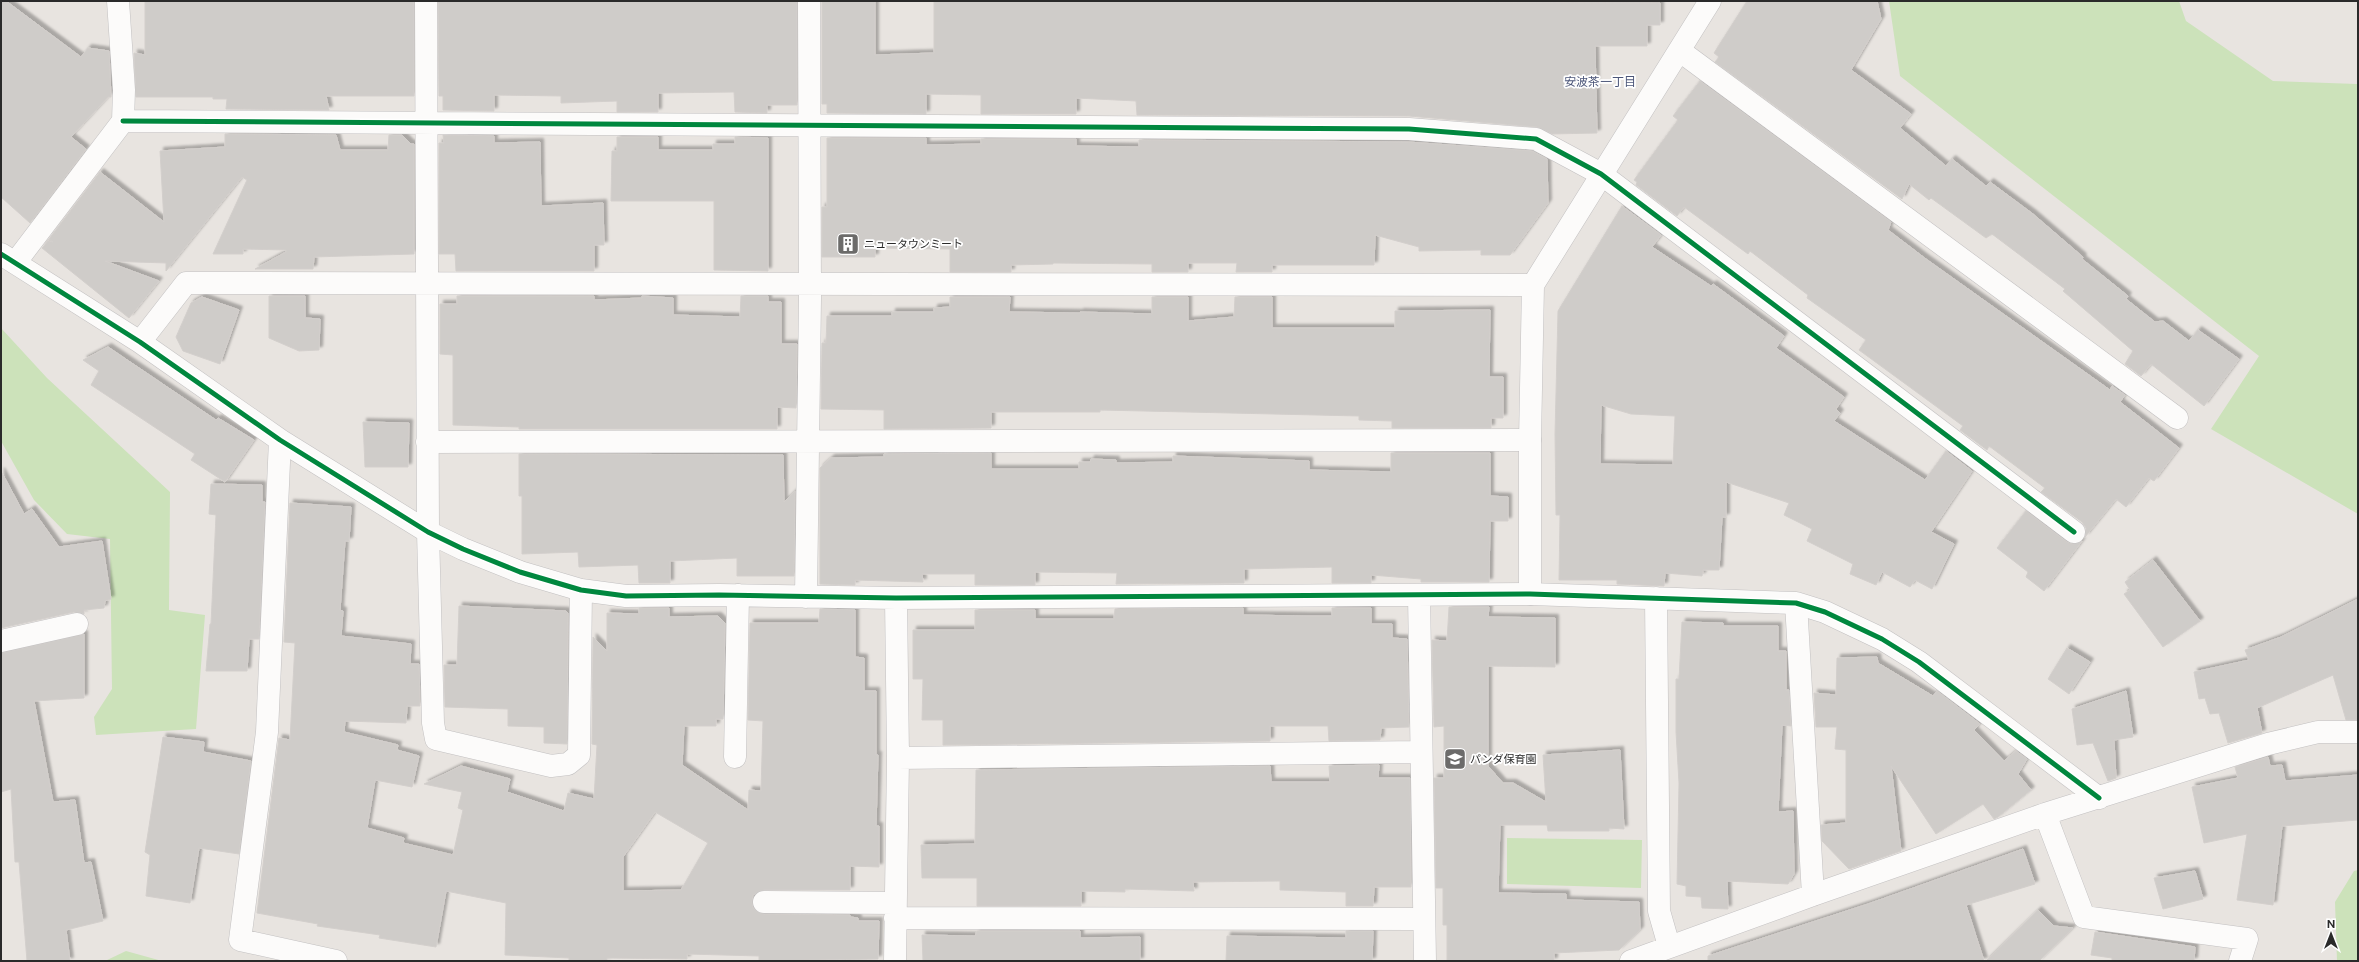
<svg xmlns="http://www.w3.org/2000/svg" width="2359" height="962" font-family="'Public Sans','Noto Sans JP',sans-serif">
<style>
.green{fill:#cce2ba}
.building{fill:#cfccc9;stroke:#d3cfcc;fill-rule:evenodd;filter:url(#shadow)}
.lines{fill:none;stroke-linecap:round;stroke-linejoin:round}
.street-casing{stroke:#c2c0c1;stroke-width:23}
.secondary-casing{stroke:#c2c0c1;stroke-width:23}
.street{stroke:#fcfbfa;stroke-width:22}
.secondary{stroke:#fcfbfa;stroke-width:22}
.cycleway-casing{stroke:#fff;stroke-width:8}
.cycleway{stroke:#00873e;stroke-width:5}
.labels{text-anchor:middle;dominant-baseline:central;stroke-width:3.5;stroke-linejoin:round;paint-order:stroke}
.poi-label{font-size:11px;fill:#2a2a2a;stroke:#fff;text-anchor:start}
.neighbourhood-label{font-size:12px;fill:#4c5679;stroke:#fff}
</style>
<defs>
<filter id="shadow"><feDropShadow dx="3.5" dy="-3.5" stdDeviation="1" flood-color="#0004"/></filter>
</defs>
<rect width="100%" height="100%" fill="#e8e4e0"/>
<!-- green -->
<path class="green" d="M1889,1H2179L2186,21L2273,81L2357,84L2358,514L2211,429L2259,356L1900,76Z
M1,328L47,378L170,492L169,610L205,615L196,729L96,735L94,717L112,689L110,539L67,534L34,500L1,441Z
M1507,838L1642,840L1641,888L1507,884Z
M2358,870V961H2337L2335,902L2354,871Z
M126,951L162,961H105Z"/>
<!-- building -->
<path class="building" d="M1,1H6L81,57L88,48L109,51L111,97H108L71,137L86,149L30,223L1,197Z
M145,1H414V96H326L329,110L226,109L227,99H213V97H136L134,53L145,55Z
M438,1H797V105H767V113L735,112L734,92L658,93V112H617V101L561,103V96L494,95V111L443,110V96H439Z
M822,1H875V55L934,53V1L1660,3V25H1647V46H1595L1597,133L1552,134L1537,127L1409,116L1137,115L1136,101L1076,98V114H981V95L926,94V114L827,113V104H822Z
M1747,1H1877L1881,19L1851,70L1911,114L1900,128L1946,166L1952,159L1986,186L1990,182L2033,214L2083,257L2082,259L2128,296L2126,299L2155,322L2163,321L2189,341L2198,330L2239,359L2204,406L2151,364L2141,376L2125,364L2133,351L2063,291L2065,289L1992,234L1986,238L1931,198L1929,200L1909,184L1902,199L1715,62L1719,57L1714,53Z
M1700,81L1891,222L1888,230L1926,259L2110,390L2112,386L2125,395L2120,402L2179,448L2154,481L2149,478L2126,507L2116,499L2085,537L2086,528L2082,522L2041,492L2045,488L1989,446L1987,450L1960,430L1963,426L1859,350L1866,340L1807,298L1808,295L1750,251L1748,254L1684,207L1677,216L1636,185L1637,182L1634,180L1678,120L1673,116Z
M225,134L336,135L340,150H388L389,135H402L411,144H414V254L314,257L313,269H255L286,252V250L243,249V254H213L247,180L242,177L166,271V263L105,261L159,281L129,318L42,248L48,241L53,242L49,239L100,172L164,222L160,151L225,147Z
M443,135L494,136V143L540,142L541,206L603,203L604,245H594V271H456L455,254H439V143H444Z
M617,137H658V150H713V144H735V137L768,138V271L714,270V201H611L612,151H617Z
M827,138H926V145L981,144V139H1076V146L1139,147V140L1408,142L1532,151L1547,159L1548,203L1510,255H1481V250L1419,251V247L1375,235L1374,265H1272V272H1236L1237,263H1188V272H1152V264L1053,263V264L1011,265V272H950V249L875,248V257H822V207H827Z
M1622,206L1661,235L1652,247L1711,286L1713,284L1784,336L1776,348L1844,397L1836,409L1840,413L1834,421L1925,480L1946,451L1972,471L1931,532L1954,544L1932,589L1915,580L1910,587L1882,572L1876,585L1850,574L1853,564L1807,541L1812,529L1784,515L1789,503L1726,482V517H1722L1719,570H1703L1702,576L1665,573L1664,586L1617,584V580H1559L1560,515H1556L1555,434L1558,311ZM1601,405L1631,414L1675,416L1673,465L1600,464Z
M269,296H305V318L320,319L319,350L299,351L269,338Z
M457,296H594V300L642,298V296L673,298V315L740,317L741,296H768V302H781V344H797L796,408L777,407V429H519V427L453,425V355L440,354V304H457Z
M202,297L239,310L220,364L183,351L176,337L191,303Z
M950,297H1010L1009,312L1080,313V312L1152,314V297H1188V321L1234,317L1235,297H1272V328H1395V311L1490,310L1489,377H1503V418H1491V428H1392V421L1359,420V416L1100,410V412H991V428L884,429V410L821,409L822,343H826L827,316H892V312H934V308L950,307Z
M108,347L216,420L218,418L254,440L225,482L191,460L195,454L91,385L99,371L83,360Z
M363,422L409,423L408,467H365Z
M991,453V469H1079V462H1090L1091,459L1116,460V463L1173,462V456L1309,461V470L1391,472V453H1490V496L1508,497V521H1490L1489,582H1421V579L1371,575V583H1332V567L1244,569V583L1116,584L1117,573L1035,572V585H975V574H922L923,582L855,580V585L820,584V468L831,458L884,457V454Z
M519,454L783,455L784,502L795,491L794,576H737V558L670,561V583H639L638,565L579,567L578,552L522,554V496H519Z
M1,471L24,514L32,509L59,547L102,541L111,599L105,601L104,608L84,610V614L74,612L1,628Z
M211,484L262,485V502H265L259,639H249L247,671H206L210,624H211L216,515L209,514Z
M290,503L351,507L349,541H345L340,610L343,611L341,636L411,644L410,664H419L420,706H407L406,723L345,721L344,732L398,745L397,750L419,756L412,787L375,780L367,828L404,838L403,843L453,855L463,810L458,808L462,792L424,784L461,766L510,779L507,792L564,811L568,793L594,799L597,745L592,744L593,637L607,651V613L639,614V608H669V617L718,616L725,623L723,719H716V726H684L682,765L748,810L749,790L761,791L763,721L748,720L750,623H819L820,609L855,610V657L864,658V691H876V755H878L876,826H879V867L850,866V890H764L753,895L752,902L753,908L764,914L850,915V917L858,918V921H879L878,959L759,961V956L687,954V959L607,958V961H569V958L505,955L506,903L446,891L436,947L379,938L380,935L317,926L318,924L257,913L279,738L290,740L295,643L284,642ZM655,812L708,843L681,890L623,891V857Z
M2026,511L2067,542L2073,544L2082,541L2044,591L2026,577L2028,572L1997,548Z
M2153,560L2200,621L2163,647L2124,594L2130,590L2125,582Z
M2358,599V720H2346L2333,675L2257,708L2262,733L2228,743L2219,713L2210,714L2205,698L2199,699L2194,672L2249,660L2245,650L2281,637Z
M459,606L566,611L568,613L567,744L544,743V727L508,726V709L445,707L444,665H457Z
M1449,607H1489L1488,617L1555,618V667L1488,666V766L1503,783H1513L1546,802L1543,755L1620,750L1624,829L1609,828V831H1548L1547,825H1500L1498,893L1566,894V900L1639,902L1640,930L1619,950L1554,953V961H1447V925H1443V888H1436L1434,778H1444V726L1434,727L1432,640L1447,641Z
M1243,608V615L1307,616H1332V608H1371V624H1392V638L1407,639L1409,727L1381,728L1380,740L1329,741L1328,726H1270V741L943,745V720H922L923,679H913V630H975V610H1035V619H1114L1115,609Z
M1682,622L1723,623V626H1778V651H1786V690H1789L1791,726L1782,725L1778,812L1793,811L1794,874L1788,884L1727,881L1728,909L1702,908L1701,897L1686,896V886L1677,884L1679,783L1676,732V679H1679Z
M84,634V698L34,701L53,802L75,800L84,863L91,862L103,921L66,930L70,961H27L19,862H15L11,789L1,792V653Z
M2067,648L2090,662L2069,694L2048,679Z
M1877,657L1878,663L1933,696L1937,691L1980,724L1974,730L2004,761L2016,751L2027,759L2018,774L2031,790L1998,817L1994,819L1983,804L1936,834L1891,766L1901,851L1849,869L1822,841L1821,825L1846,823V750L1835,749L1837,727H1816L1814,693L1836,695L1837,658Z
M2126,691L2133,737L2114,740L2116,778L2108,781L2093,743L2077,745L2072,709Z
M163,737L204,742L203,752L251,761L239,854L199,848L190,903L146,896L150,855L145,852Z
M2268,757L2270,766L2282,765L2285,781L2358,775V820L2282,826L2273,905L2237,900L2247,834L2204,843L2192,787L2238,778L2235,767Z
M1379,765L1378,778H1410L1411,887H1374L1373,906H1346V892L1280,890V881L1193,882L1194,891L1125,889V892L1081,891V906H977V878H922L921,845L975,844L976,770L1270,766L1271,782H1330L1329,766Z
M2023,849L2035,884L1966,905L1984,961H1708V956L1868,904Z
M2195,871L2203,899L2163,909L2154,878Z
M2038,910L2054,926L2073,928L2039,961H1986Z
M977,931H1080V938L1140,937V961H923L922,935L975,936Z
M1346,931H1373L1372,961H1226L1227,936L1346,938Z
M2095,932L2195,947L2194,961H2112V958L2091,955Z"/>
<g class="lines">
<!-- street casing -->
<g class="street-casing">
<path id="street" d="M426,1L428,532L433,723L436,739L551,766L568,764L579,755L581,590
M1680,51L2177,418
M123,121L1409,129L1536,139L1601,174L2074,532
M1,254L140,342L280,440L428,532L463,549L520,572L581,590L626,596L719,595L896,598L1530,594L1796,603L1825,612L1882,639L1919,662L2099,798
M15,263L123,121L124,90L118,1
M140,342L186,283L1533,285
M280,440L267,732L240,940L336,961
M427,442L1530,440
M1419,595L1425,961
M806,597L810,298L809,1
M1656,598L1659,911L1669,946
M1796,603L1813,895
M1,641L77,624
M735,757L738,595
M898,758L1421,752
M2045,814L2084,917L2247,939L2240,961
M764,902L895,903
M895,918L1423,919
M895,961L898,758L896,598
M1631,961L1813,895L2045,814L2268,744L2318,732H2358"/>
</g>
<!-- secondary casing -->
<g class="secondary-casing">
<path id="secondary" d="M1530,594V440L1533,285L1710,1"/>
</g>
<!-- street -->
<use href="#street" class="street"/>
<!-- secondary -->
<use href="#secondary" class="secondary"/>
<!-- cycleway casing -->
<g class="cycleway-casing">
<path id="cycleway" d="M123,121L1409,129L1536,139L1601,174L2074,532
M1,254L140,342L280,440L428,532L463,549L520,572L581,590L626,596L719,595L896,598L1530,594L1796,603L1825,612L1882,639L1919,662L2099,798"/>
</g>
<!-- cycleway -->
<use href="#cycleway" class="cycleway"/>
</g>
<!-- icons -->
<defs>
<g id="building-square" transform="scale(1.15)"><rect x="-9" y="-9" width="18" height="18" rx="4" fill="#6c6b6a" stroke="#fff"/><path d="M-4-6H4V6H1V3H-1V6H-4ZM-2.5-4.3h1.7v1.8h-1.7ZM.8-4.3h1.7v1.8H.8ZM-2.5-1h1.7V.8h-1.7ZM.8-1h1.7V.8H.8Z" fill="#fff"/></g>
<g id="school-square" transform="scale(1.15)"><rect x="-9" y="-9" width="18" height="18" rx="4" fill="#6c6b6a" stroke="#fff"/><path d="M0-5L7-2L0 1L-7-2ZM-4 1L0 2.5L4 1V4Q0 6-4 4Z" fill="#fff"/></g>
</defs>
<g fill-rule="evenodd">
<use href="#building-square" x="848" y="244"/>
<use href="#school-square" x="1455" y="759"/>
</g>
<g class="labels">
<!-- poi labels -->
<g class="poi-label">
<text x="864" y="244">ニュータウンミート</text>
<text x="1470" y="759">パンダ保育園</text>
</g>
<!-- neighbourhood labels -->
<g class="neighbourhood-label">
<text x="1600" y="82">安波茶一丁目</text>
</g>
</g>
<!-- border -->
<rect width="2359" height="962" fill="none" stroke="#2a2a2a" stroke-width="4"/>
<!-- north arrow -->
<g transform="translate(2331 934)" stroke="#ffffff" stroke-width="3" paint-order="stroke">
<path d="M0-3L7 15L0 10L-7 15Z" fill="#2a2a2a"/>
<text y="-6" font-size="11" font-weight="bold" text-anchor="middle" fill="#2a2a2a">N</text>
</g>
</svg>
